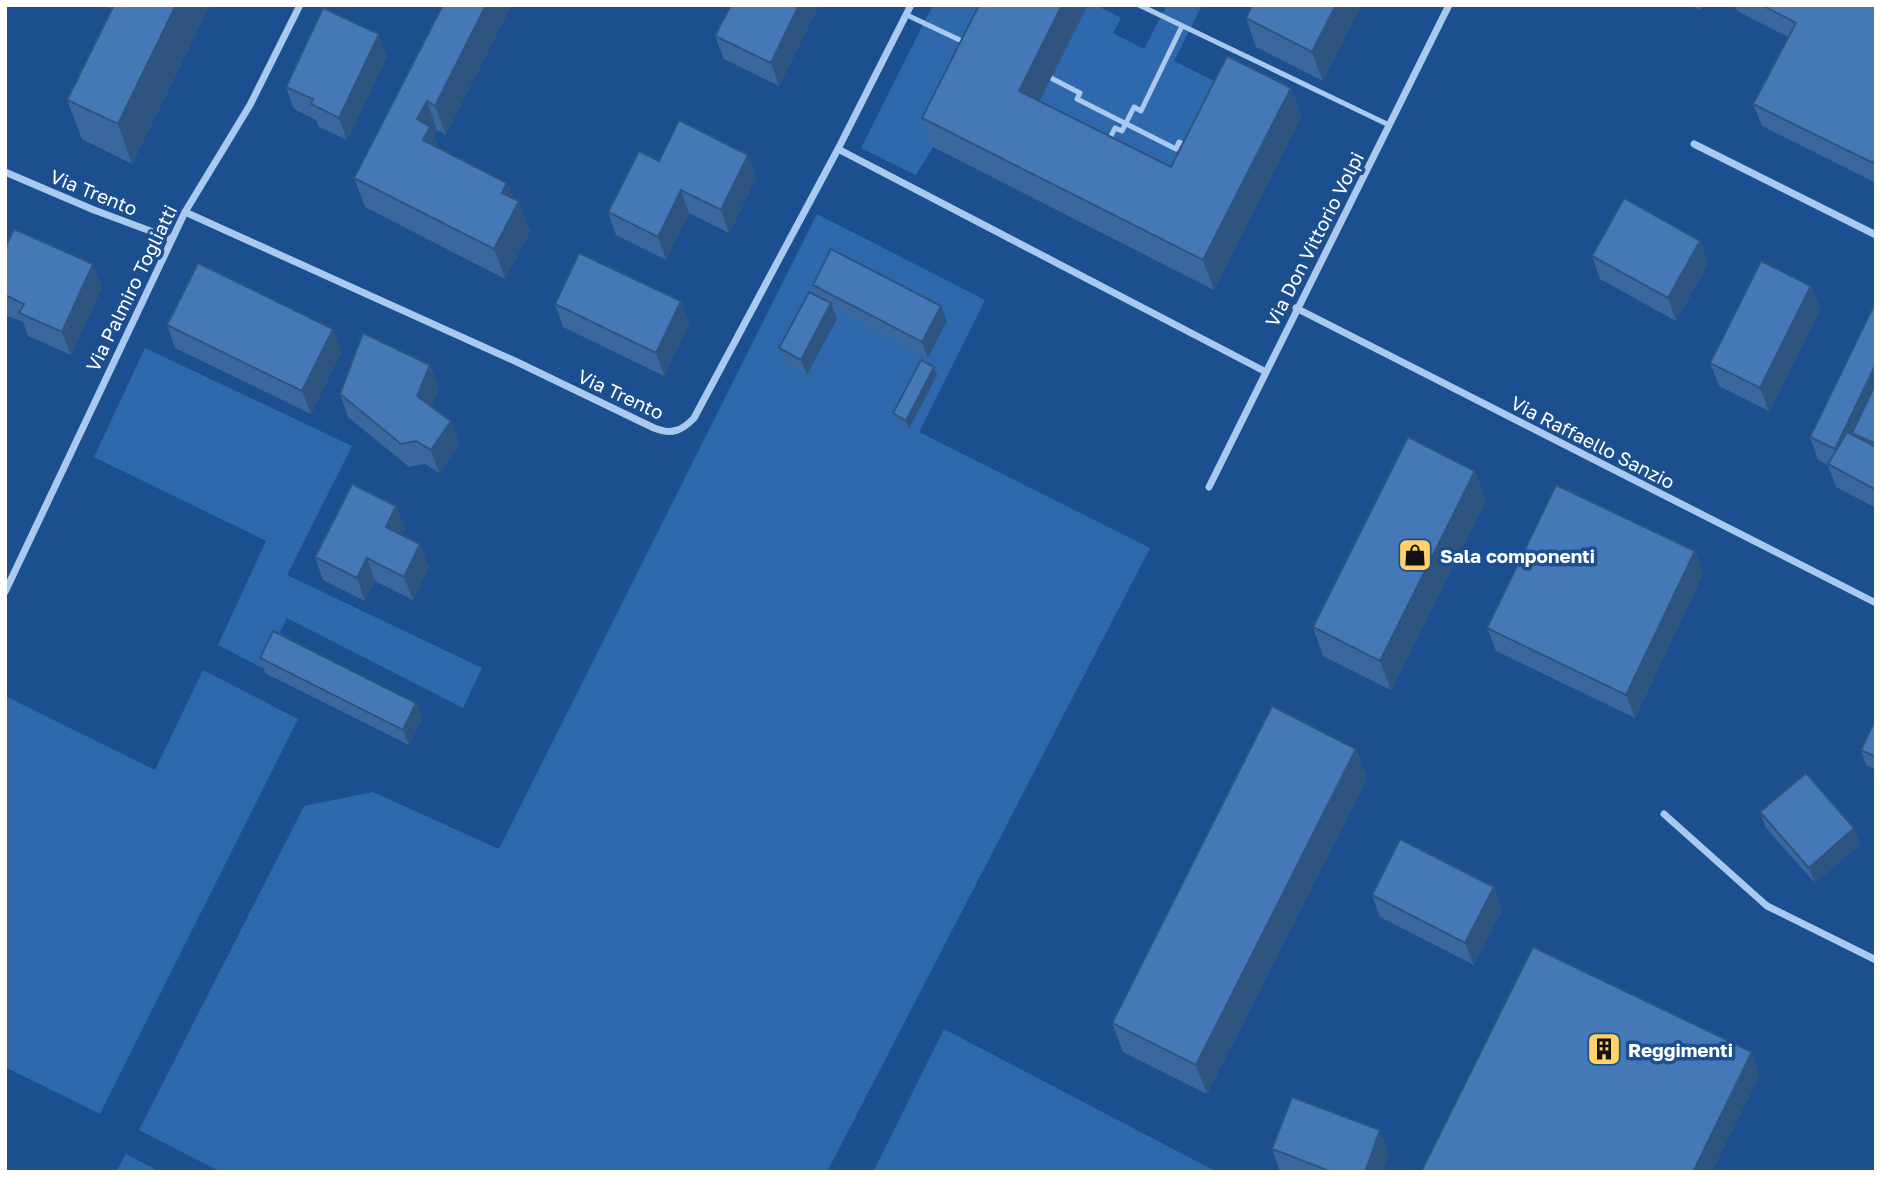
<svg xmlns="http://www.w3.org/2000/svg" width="1881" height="1177" font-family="'Golos Text',sans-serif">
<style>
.green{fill:#2e69ad}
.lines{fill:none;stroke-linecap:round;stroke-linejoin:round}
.lane{stroke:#a9c9ee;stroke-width:5}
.street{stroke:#a9c9ee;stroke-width:7}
.wall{fill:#3a679d}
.shaded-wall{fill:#305480}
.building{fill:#4478b7;stroke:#305480;stroke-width:2}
.labels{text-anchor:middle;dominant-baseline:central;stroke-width:7;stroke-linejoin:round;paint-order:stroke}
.street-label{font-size:19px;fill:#fff;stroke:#1b4f8f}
.poi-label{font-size:19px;font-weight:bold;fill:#fff;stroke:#1b4f8f;text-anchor:start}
</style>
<rect width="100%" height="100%" fill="#1b4f8f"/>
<!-- green -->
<path class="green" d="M933,5H1003L933,147L916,175L861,148Z
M1088,5H1096L1121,18L1113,33L1144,49L1167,5H1202L1174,61L1218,83L1181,196L1030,120Z
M817,214L985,300L919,432L1150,548L827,1172H221L139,1130L304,806L373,792L499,849Z
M145,348L352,446L287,575L482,668L463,708L287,618L262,668L218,645L266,541L94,457Z
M203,670L298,719L100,1114L5,1067V696L155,770Z
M944,1029L1217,1172H873Z
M126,1154L160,1172H116Z"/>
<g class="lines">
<!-- lane -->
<path class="lane" d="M1139,5L1389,125
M907,15L966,43
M1051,78L1080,93L1077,99L1176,149L1179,142L1187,146
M1108,142L1115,128L1122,131L1134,107L1141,111L1182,26"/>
<!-- street -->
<path class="street" d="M1694,144L1876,235
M838,149L1266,372
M5,172L94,210L172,239
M185,212L517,362L654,428C671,435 682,431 694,418L838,149L911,5
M1296,308L1876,603
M1209,487L1449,5
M5,592L185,212L250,105L300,5
M1664,814L1767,906L1876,960"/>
</g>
<!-- wall -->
<path class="wall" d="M105,5H210L132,164L82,139L67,100L112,9Z
M443,5L446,135L437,130L434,137L438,147L507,183L513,198L530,231L505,279L365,207L354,178Z
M819,5L779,86L724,59L715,36Z
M1361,5L1323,81L1256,47L1246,18Z
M1690,5H1703L1700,10Z
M1735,5H1876V183L1762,126L1753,104L1788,37L1737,11Z
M1086,8L1039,101L1171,167L1291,88L1301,117L1214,290L933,147L922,118Z
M387,57L347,140L319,127L316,120L294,109L286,87Z
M748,155L756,178L729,233L689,213L666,260L616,235L608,212L659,161Z
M1700,241L1708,264L1676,321L1600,279L1592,256Z
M5,248L102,287L71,355L28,336L23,322L5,315Z
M813,285L941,306L947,321L928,358L833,308L837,319L807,375L785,363L779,348L817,296Z
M1811,286L1820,309L1769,411L1719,386L1710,363Z
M681,301L689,324L664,376L563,327L555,304Z
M1876,301V508L1836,487L1828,465L1818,460L1810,437Z
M167,325L341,352L311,414L175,348Z
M430,365L439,387L431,406L451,421L459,444L439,473L425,464L409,467L348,417L340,394Z
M937,375L909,429L896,421L893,413Z
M1486,500L1391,690L1323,656L1313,627Z
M396,506L405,529L401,535L429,567L413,600L375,581L365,601L323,580L315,557Z
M1695,551L1703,574L1635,718L1496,651L1487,628Z
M260,658L416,703L422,718L409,745L265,673Z
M1876,718V770L1866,765L1861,750Z
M1356,749L1367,779L1207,1094L1123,1052L1112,1023Z
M1760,812L1854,828L1860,844L1815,883L1766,828Z
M1372,895L1502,910L1474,965L1380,917Z
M1272,1149L1389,1153L1382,1172H1280Z"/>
<!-- shaded-wall -->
<path class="shaded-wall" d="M176,5H210L132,164L118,124Z
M486,5H512L446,135L435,106Z
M799,5H819L779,86L771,63Z
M1062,5H1085L1086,8L1030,120L1019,91Z
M1336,5H1361L1323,81L1312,52Z
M379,34L387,57L347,140L339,118Z
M1291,88L1301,117L1214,290L1203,260Z
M427,101L437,130L434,137L441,156L423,140L417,119Z
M748,155L756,178L729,233L721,210Z
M507,183L516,207L519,201L530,231L505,279L494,249L502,193Z
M681,190L689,213L666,260L658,237Z
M1700,241L1708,264L1676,321L1668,298Z
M93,264L102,287L71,355L62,332Z
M1811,286L1820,309L1769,411L1760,388Z
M681,301L689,324L664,376L656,353Z
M831,303L837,319L807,375L801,360Z
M941,306L947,321L928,358L922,342Z
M333,329L341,352L311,414L302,391Z
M1876,364V404L1852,433L1856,445L1843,472L1835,449Z
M430,365L439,387L426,419L417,396Z
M934,367L937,375L909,429L906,421Z
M451,421L459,444L439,473L431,450Z
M1475,471L1486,500L1391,690L1380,661Z
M396,506L405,529L394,550L386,527Z
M420,544L429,567L413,600L404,577Z
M1695,551L1703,574L1635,718L1626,695Z
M367,558L375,581L365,601L357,578Z
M416,703L422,718L409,745L403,730Z
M1356,749L1367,779L1207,1094L1196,1065Z
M1854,828L1860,844L1815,883L1809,868Z
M1494,887L1502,910L1474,965L1465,943Z
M1752,1052L1760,1075L1712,1172H1693Z
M1380,1130L1389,1153L1382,1172H1365Z"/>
<!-- building -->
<path class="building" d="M114,5H176L118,124L67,100Z
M443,5H486L435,106L427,101L417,119L430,127L423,140L507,183L502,193L519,201L494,249L354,178Z
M731,5H799L771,63L715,36Z
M979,5H1062L1019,91L1171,167L1227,56L1291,88L1203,260L922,118Z
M1252,5H1336L1312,52L1246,18Z
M1762,5H1876V158L1873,163L1753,104L1796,23Z
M323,8L379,34L339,118L311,104L313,99L286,87Z
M679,120L748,155L721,210L681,190L658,237L608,212L639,151L659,161Z
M1624,198L1700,241L1668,298L1592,256Z
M14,229L93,264L62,332L19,313L24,304L5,295V248Z
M831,249L941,306L922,342L813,285Z
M579,253L681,301L656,353L555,304Z
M1761,261L1811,286L1760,388L1710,363Z
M198,263L333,329L302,391L167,325Z
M809,292L831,303L801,360L779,348Z
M1876,301V364L1835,449L1810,437Z
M363,333L430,365L417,396L451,421L431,450L416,441L401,444L340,394Z
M921,360L934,367L906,421L893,413Z
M1876,383V444L1852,433Z
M1847,432L1876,447V490L1828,464Z
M1408,437L1475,471L1380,661L1313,627Z
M352,484L396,506L386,527L420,544L404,577L367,558L357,578L315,557Z
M1556,485L1695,551L1626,695L1487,628Z
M273,631L416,703L403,730L260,658Z
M1272,706L1356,749L1196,1065L1112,1023Z
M1876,718V757L1861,750Z
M1806,773L1854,828L1809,868L1760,812Z
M1400,839L1494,887L1465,943L1372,895Z
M1533,947L1752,1052L1693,1172H1421Z
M1292,1097L1380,1130L1365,1172H1332L1272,1149Z"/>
<!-- icons -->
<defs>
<g id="shop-square" transform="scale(1.75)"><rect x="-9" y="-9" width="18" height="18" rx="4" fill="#ffd166" stroke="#1b4f8f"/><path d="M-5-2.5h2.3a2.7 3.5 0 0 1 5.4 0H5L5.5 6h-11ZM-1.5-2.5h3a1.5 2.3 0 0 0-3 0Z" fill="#111"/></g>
<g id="building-square" transform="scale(1.75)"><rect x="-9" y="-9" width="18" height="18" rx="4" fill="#ffd166" stroke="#1b4f8f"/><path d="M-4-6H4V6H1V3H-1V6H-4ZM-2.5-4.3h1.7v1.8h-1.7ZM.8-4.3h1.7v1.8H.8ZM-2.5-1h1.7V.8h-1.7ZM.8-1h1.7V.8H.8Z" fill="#111"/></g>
</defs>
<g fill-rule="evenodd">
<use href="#shop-square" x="1415" y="555"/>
<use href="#building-square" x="1604" y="1049"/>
</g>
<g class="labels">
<!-- street labels -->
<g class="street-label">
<text transform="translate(94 192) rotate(22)">Via Trento</text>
<text transform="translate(1314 239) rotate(-63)">Via Don Vittorio Volpi</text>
<text transform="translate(131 288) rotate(-64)">Via Palmiro Togliatti</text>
<text transform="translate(621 394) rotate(25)">Via Trento</text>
<text transform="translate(1593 442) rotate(27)">Via Raffaello Sanzio</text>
</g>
<!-- poi labels -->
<g class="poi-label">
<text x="1440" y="555">Sala componenti</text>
<text x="1628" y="1049">Reggimenti</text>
</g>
</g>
<!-- border -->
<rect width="1881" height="1177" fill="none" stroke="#ffffff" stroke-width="14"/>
</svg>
